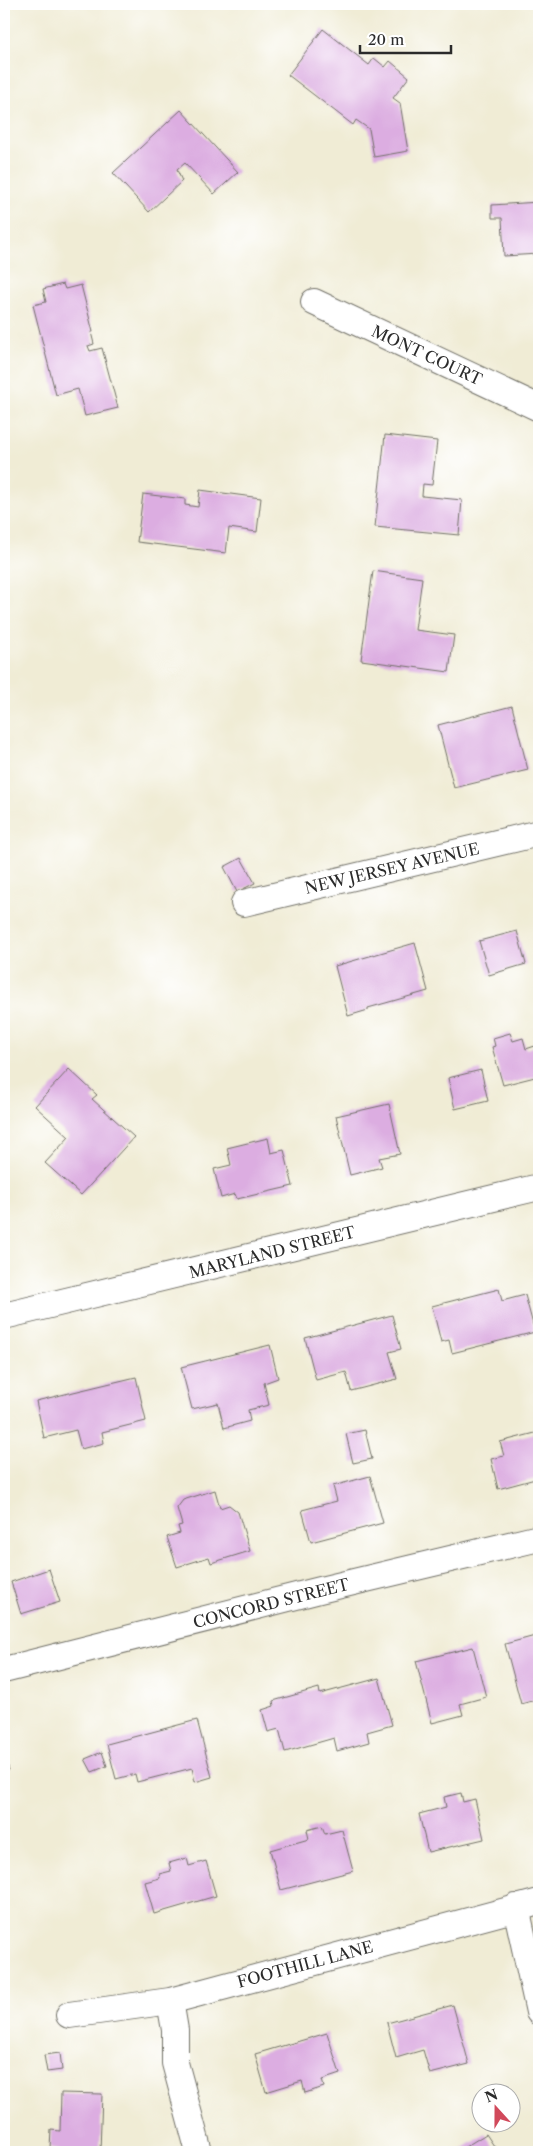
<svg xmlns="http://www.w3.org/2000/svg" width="543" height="2156" font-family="'Libre Caslon Text',serif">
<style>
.building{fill:#dcade1}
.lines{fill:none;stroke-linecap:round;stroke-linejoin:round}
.minor-casing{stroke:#706f66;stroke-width:28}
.minor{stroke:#fff;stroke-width:26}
.labels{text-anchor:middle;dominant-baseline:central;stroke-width:4.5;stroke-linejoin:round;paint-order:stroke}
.street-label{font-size:16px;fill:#2b2b2b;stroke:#fff}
</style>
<rect width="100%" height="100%" fill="#fff"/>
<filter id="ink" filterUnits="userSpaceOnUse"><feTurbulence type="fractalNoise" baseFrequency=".02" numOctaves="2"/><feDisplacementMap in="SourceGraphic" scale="10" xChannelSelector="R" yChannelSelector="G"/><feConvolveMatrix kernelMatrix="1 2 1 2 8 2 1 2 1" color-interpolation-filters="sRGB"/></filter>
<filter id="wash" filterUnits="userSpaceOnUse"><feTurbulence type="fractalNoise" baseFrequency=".0096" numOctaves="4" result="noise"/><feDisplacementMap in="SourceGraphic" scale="20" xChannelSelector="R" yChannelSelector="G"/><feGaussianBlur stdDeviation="1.12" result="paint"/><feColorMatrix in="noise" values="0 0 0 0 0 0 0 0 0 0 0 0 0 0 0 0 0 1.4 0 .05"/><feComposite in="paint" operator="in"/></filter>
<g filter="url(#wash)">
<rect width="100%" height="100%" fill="#f0ecd5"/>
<g id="blocks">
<!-- building -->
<path class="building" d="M323,29L369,65L374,58L385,67L390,61L409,77L393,98L400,103L408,151L374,157L369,129L356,120L353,125L288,75Z
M181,110L238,172L214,194L185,163L177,170L182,181L149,212L113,173Z
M539,202V254L504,256L502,218H492V205Z
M63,284L65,289L81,285L93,332H91L94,344L88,346L90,351L102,348L118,408L85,416L78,389L56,395L33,305L46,302L43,289Z
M385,435L437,441L432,485L423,484L422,496L462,500L459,535L375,527Z
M200,490L261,498L257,532L229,528L226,553L137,542L143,494L185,499V505L198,507Z
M373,571L422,578L415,630L454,635L449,672L361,660Z
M512,706L528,770L454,788L438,725Z
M241,858L255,883L237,892L224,867Z
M517,931L526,964L489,975L479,941Z
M415,943L428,991L368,1008V1010L348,1016L335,966Z
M510,1033L513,1041L523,1038L526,1049L535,1046L539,1062V1076L503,1085L492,1047L495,1046L493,1038Z
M69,1069L97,1095L92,1099L134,1137L81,1195L45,1163L69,1137L35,1106Z
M481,1070L488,1101L455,1109L448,1078Z
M389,1104L400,1154L379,1158L382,1167L350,1175L336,1116Z
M268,1138L271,1153L284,1150L293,1186L237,1199L235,1194L221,1198L214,1169L231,1165L227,1148Z
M499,1289L502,1301L525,1295L535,1332L452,1353L449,1340L441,1342L432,1306Z
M392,1315L401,1349L389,1352L397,1379L351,1391L346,1372L316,1380L305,1338Z
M270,1345L278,1378L264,1383L269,1405L248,1410L250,1421L224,1428L218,1403L192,1409L181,1367Z
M136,1377L146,1421L102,1432L104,1443L81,1449L76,1430L44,1438L36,1401Z
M365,1430L372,1459L353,1463L346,1434Z
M539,1432V1478L498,1489L491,1459L504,1456L500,1442Z
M370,1476L383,1523L311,1542L302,1510L337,1501L333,1486Z
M215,1490L220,1508L229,1505L238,1512L250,1551L211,1563L209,1557L177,1567L167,1537L180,1533L178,1526L182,1525L177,1508L183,1500Z
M49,1569L60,1602L21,1614L11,1582Z
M539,1635V1699L521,1704L505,1644Z
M473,1647L486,1697L460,1704L463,1715L432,1723L416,1661Z
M379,1678L392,1725L367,1732L369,1742L337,1751L334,1738L285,1752L279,1729L268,1732L262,1710L274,1706L273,1701L319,1688L320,1694Z
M197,1720L212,1777L195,1782L192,1768L137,1782L135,1774L116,1779L107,1744Z
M102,1752L107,1766L92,1772L85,1759Z
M4,1755L9,1770L4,1771Z
M461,1793L463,1802L475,1799L484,1839L428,1852L419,1814L446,1807L444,1797Z
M322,1826L325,1834L342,1830L353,1871L281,1890L270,1850L309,1839L307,1830Z
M187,1858L189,1866L206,1861L216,1896L154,1914L145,1882L160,1878L159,1874L171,1871L169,1863Z
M453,2005L469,2064L430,2074L423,2050L396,2058L387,2023Z
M327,2033L340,2074L322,2080L324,2087L305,2093L302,2081L266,2092L255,2054Z
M60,2053L62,2070L47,2072L44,2055Z
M61,2093L102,2094L100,2152H59V2149L50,2148L51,2130L60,2131Z
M486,2134L498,2152H457Z"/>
</g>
</g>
<g filter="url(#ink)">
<use href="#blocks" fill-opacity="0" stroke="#706f66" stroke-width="1"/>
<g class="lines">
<!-- minor casing -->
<g class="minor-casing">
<path id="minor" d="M314,302L539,408
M244,903L539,833
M4,1316L539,1187
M4,1670L320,1590L539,1538
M516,1907L539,2012
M170,2001L175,2030V2063L199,2152
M69,2015L170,2001L539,1902"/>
</g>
<!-- minor -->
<use href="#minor" class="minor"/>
</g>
</g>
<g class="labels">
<!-- street labels -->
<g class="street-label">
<text transform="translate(427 355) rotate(25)">MONT COURT</text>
<text transform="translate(392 868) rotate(-13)">NEW JERSEY AVENUE</text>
<text transform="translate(272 1252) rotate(-14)">MARYLAND STREET</text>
<text transform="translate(271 1603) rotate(-14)">CONCORD STREET</text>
<text transform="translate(305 1964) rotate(-15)">FOOTHILL LANE</text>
</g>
</g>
<!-- margin -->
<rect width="543" height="2156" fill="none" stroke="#fff" stroke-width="20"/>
<!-- north arrow -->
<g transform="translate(496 2108) rotate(339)"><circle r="24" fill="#ffffff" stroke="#aaaaaa"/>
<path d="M0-4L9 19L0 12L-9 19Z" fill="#d1495b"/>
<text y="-8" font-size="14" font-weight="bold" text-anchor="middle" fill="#2b2b2b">N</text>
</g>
<!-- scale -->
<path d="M360 45v8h91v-8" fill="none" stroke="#2b2b2b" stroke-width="2.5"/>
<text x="368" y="45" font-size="15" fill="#2b2b2b" stroke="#ffffff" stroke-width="4" paint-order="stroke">20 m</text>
</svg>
